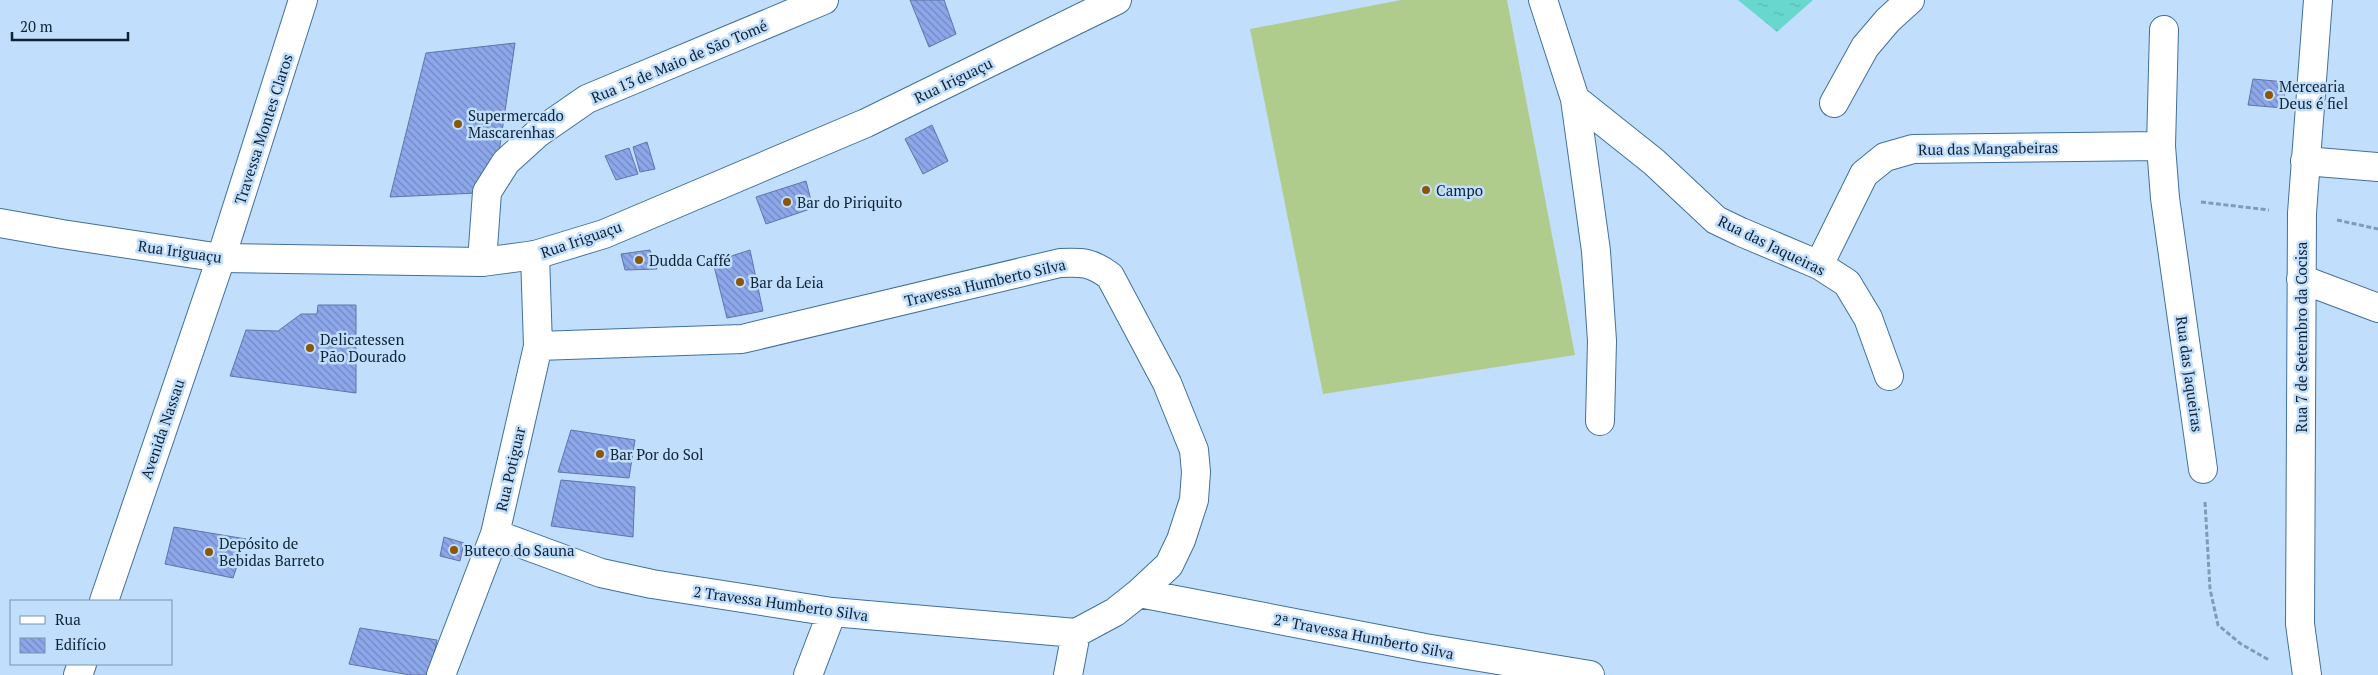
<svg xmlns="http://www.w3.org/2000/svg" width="2378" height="675" font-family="'PT Serif',serif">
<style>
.grass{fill:#b0cc8d}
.water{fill:url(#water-ripples)}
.building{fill:url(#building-back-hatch);stroke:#6074a9}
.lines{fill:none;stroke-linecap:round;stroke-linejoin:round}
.minor-casing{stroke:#41709c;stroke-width:30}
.major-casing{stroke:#41709c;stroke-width:30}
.path{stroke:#819bb4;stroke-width:3;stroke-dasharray:5 2.5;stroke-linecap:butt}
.minor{stroke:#fff;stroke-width:28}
.major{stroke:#fff;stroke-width:28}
.poi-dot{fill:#8c5607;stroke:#c1dffc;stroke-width:2}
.labels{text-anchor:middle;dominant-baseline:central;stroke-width:5;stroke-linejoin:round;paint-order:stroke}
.street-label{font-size:15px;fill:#0f2234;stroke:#c1dffc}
.poi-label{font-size:15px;fill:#0f2234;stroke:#c1dffc;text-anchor:start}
</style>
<defs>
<pattern id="water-ripples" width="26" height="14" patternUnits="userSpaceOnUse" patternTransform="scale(1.25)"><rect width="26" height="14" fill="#68d8cf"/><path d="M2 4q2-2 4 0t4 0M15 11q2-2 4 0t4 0" fill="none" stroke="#59b9b2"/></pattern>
<pattern id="building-back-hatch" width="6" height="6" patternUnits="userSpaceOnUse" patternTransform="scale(1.25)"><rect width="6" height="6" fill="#8da7eb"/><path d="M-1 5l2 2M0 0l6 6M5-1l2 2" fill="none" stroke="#7288bf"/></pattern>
</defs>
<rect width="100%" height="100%" fill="#c1dffc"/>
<!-- grass -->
<path class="grass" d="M1401,0H1507L1575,355L1323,394L1250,29Z"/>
<!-- water -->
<path class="water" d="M1738,0H1813L1777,32Z"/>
<!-- building -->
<path class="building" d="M910,0H944L956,34L929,47Z
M515,43L498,159L477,193L390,197L426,53Z
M2253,79L2286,82L2283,108L2248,105Z
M932,125L948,161L923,174L905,139Z
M647,142L655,169L640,172L633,147Z
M629,148L638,174L616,180L605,156Z
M806,181L813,208L766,224L756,197Z
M650,250L657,269L625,270L621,254Z
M750,250L763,311L727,318L713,262Z
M318,305H356V393L230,376L246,330L278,331L301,314H317Z
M571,430L635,440L629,478L558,472Z
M561,480L635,487L633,537L551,526Z
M174,527L246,539L233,578L165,564Z
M444,537L464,543L460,561L440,556Z
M360,628L437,640L430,675H410L349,664Z"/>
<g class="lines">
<!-- minor casing -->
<g class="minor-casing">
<path id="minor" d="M1543,0L1575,99L1596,251L1602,341L1600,421
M2164,30L2161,146L2165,198L2203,469
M1575,99L1654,162L1716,220L1741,232L1819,265L1847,283L1868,318L1889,376
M1834,103L1865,47L1888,20L1910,0
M2305,161L2378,167
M482,262L487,192L506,162L538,133L587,99L824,0
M1819,265L1864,174L1885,157L1913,149L2161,146
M2301,279L2378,308
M538,346L742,339L1060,263C1083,262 1091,262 1110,276L1167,383L1194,450L1196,472L1194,500L1181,540L1169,565L1139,593L1115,612L1076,633L1068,675
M495,534L601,573L652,584L832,612L1076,633
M1139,593L1425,648L1590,675
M104,601L221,258L303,0
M78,675L82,664
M441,675L495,534L538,346L535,255
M808,675L832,612
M2307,675L2300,624L2302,213L2318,0"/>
</g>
<!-- major casing -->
<g class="major-casing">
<path id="major" d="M0,223L62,234L221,258L482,262L535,255L604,234L866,123L1117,0"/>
</g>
<!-- path -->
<path class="path" d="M2201,202L2269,210
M2337,220L2378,229
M2205,502L2210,589L2218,625L2241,644L2269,660"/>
<!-- minor -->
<use href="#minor" class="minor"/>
<!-- major -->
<use href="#major" class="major"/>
</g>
<!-- markers -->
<g class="poi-dot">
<circle cx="2269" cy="95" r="5"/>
<circle cx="458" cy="124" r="5"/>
<circle cx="1426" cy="190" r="5"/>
<circle cx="787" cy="202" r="5"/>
<circle cx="639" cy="260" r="5"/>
<circle cx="740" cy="282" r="5"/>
<circle cx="310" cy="348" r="5"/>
<circle cx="600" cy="454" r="5"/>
<circle cx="454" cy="550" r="5"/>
<circle cx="209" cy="552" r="5"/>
</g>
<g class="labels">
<!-- street labels -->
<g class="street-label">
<text transform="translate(679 61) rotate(-23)">Rua 13 de Maio de São Tomé</text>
<text transform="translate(953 80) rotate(-26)">Rua Iriguaçu</text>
<text transform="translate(263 129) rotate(-72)">Travessa Montes Claros</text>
<text transform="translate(1988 148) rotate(-1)">Rua das Mangabeiras</text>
<text transform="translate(581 239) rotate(-19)">Rua Iriguaçu</text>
<text transform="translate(1772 245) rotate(26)">Rua das Jaqueiras</text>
<text transform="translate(180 251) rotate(8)">Rua Iriguaçu</text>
<text transform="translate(985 282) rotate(-13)">Travessa Humberto Silva</text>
<text transform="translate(2301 337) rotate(-90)">Rua 7 de Setembro da Cocisa</text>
<text transform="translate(2190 374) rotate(82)">Rua das Jaqueiras</text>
<text transform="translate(162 429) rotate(-71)">Avenida Nassau</text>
<text transform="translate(510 469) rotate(-77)">Rua Potiguar</text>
<text transform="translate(781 603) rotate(8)">2 Travessa Humberto Silva</text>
<text transform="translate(1364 636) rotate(11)">2ª Travessa Humberto Silva</text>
</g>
<!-- poi labels -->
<g class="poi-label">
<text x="2279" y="86">Mercearia<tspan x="2279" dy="17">Deus é fiel</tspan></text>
<text x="468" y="115">Supermercado<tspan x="468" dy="17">Mascarenhas</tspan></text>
<text x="1436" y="190">Campo</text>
<text x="797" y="202">Bar do Piriquito</text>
<text x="649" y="260">Dudda Caffé</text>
<text x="750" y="282">Bar da Leia</text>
<text x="320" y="339">Delicatessen<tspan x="320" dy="17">Pão Dourado</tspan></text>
<text x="610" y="454">Bar Por do Sol</text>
<text x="219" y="543">Depósito de<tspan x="219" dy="17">Bebidas Barreto</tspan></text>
<text x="464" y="550">Buteco do Sauna</text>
</g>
</g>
<!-- legend -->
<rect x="10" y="600" width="162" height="65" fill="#c1dffc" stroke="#7a93ac"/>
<rect x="20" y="616" width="25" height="8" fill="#ffffff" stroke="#7a93ac"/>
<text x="55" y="625" font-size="15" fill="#0f2234">Rua</text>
<rect x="20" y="638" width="25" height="15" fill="url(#building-back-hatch)" stroke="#7a93ac"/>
<text x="55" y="650" font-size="15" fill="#0f2234">Edifício</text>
<!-- scale -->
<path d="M12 32v8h116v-8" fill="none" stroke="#0f2234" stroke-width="2.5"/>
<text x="20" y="32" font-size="15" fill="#0f2234" stroke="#c1dffc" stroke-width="4" paint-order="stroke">20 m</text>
</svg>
